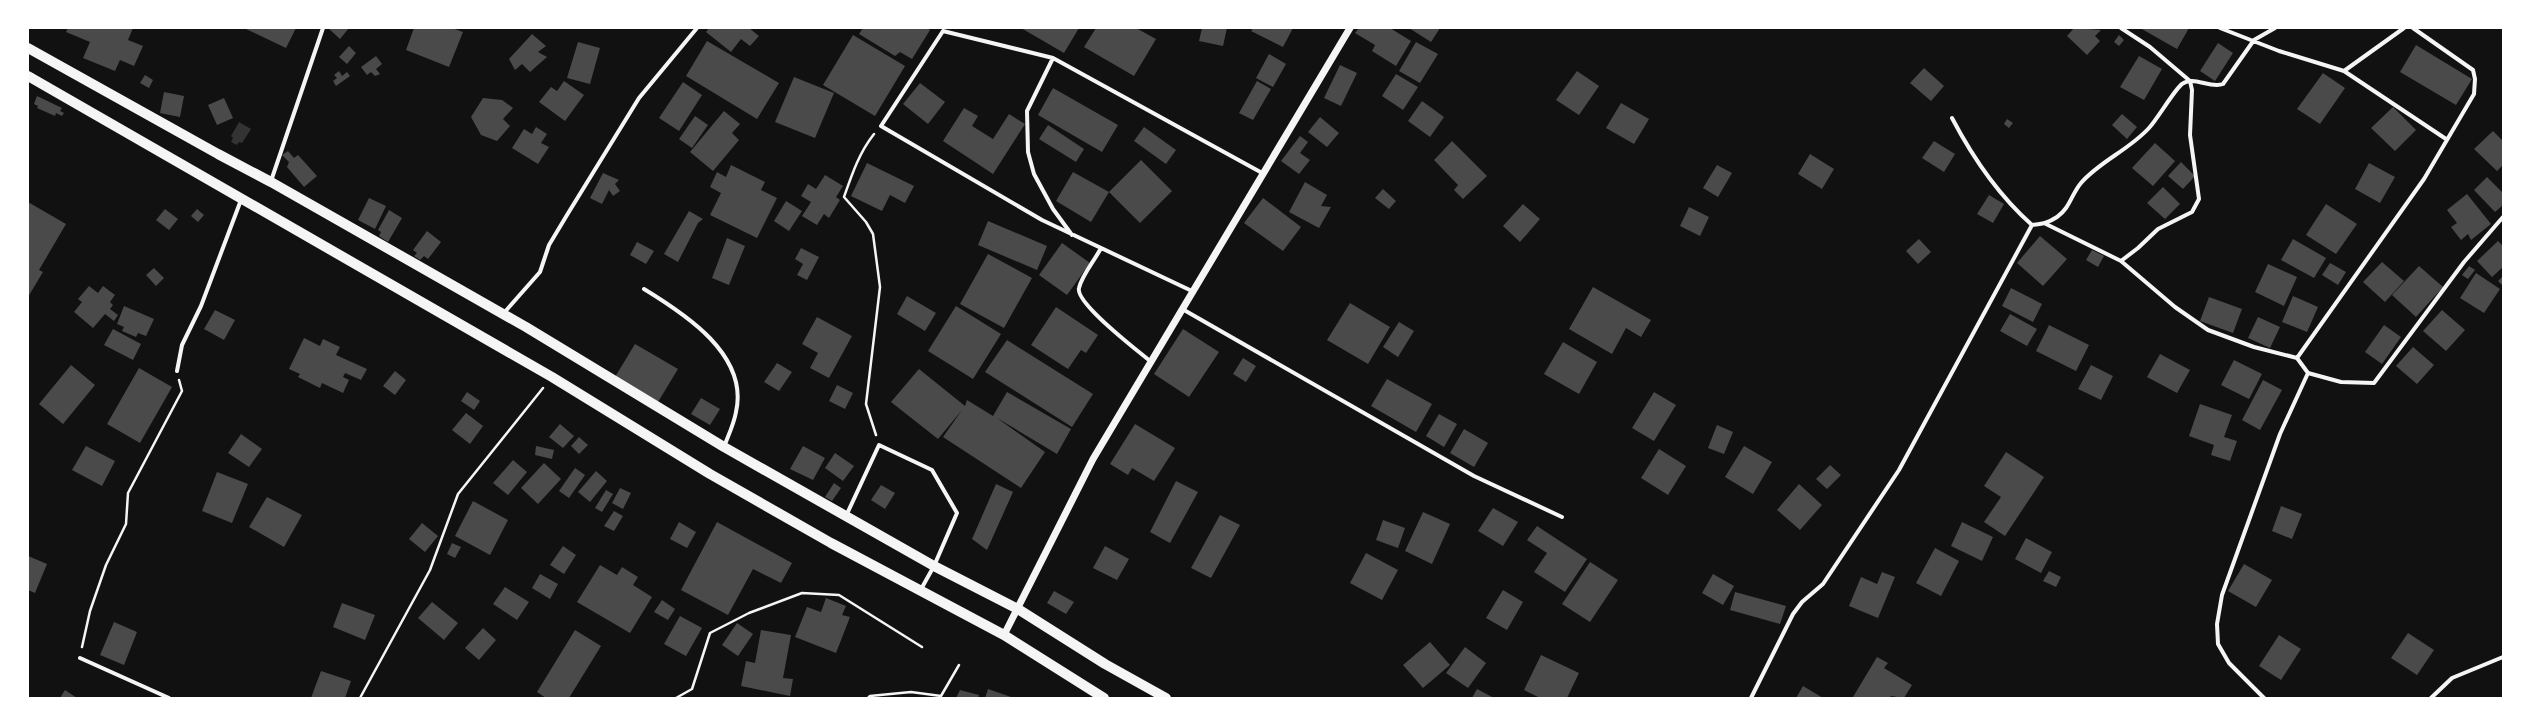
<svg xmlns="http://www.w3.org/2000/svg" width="2531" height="726" font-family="Merriweather,serif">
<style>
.water{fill:#333}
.building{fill:#4a4a4a}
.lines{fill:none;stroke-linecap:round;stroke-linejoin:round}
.path{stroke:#f5f5f5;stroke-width:2.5}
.minor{stroke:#f5f5f5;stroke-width:4}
.tertiary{stroke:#f5f5f5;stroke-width:7}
.primary{stroke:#f5f5f5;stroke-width:10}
</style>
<rect width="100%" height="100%" fill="#111"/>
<!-- water -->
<path class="water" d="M239,122L251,129L242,143L239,142L237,145L231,142L233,138L231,136Z"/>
<!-- building -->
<path class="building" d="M68,28H133L128,40L143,46L134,66L120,60L115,71L83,58L90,42L66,32Z
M244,28H296L286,48Z
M328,28H349L340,39Z
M414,28H452L463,32L449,67L406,50Z
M709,28H749L759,36L750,46L741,39L731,52L706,32Z
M863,28H927L930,30L912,59L900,52L895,56L859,34Z
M1021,28H1079L1064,53Z
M1096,28H1136L1156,39L1134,76L1084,47Z
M1202,28H1227L1223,46L1199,41Z
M1253,28H1293L1283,47L1251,31Z
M1359,28H1390L1411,41L1396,66L1372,51L1375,45L1355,33Z
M1409,28H1440L1431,42Z
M2074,28L2101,30L2095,36L2100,41L2087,55L2067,36Z
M2140,28H2189L2177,49Z
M532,34L546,46L538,52L547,57L530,72L522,64L515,70L509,59Z
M853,35L905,66L875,116L823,85Z
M2119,35L2124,40L2119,46L2114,42Z
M707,41L779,83L757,119L686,76Z
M578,42L600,48L590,84L567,78Z
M1416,42L1438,54L1420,83L1399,71Z
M2218,43L2233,53L2215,81L2200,71Z
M2416,45L2472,79L2456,105L2400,72Z
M349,46L356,53L347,64L339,57Z
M1269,54L1286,64L1273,87L1256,78Z
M376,56L382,64L376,69L380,74L375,76L371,72L367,75L361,67Z
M2139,56L2162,69L2144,100L2120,87Z
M1340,65L1357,73L1341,106L1324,98Z
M1924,68L1944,86L1931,101L1910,83Z
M339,71L342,76L347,72L350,76L336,86L333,81L337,78L334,75Z
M1577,71L1599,86L1579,115L1556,100Z
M2323,73L2345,88L2320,124L2297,109Z
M1396,74L1418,87L1403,110L1382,96Z
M145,75L153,80L149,88L140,83Z
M794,77L834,93L815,138L775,122Z
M564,81L584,95L565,121L539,102L551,87L557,91Z
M1257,81L1271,89L1253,120L1239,113Z
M683,82L702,95L679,131L659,118Z
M920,83L945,102L928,124L903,104Z
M1053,88L1118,125L1102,152L1038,115Z
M164,92L184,96L180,117L160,113Z
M37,96L62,108L60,111L64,113L62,116L56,113L55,116L37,108L38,106L34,104Z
M224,98L233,118L217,125L208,105Z
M483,98L502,100L513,108L503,119L510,126L497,141L481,135L471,117Z
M1422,101L1444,117L1430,137L1408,121Z
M1621,103L1649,119L1634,144L1606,128Z
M2393,107L2416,130L2395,151L2371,128Z
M964,108L978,116L972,126L993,139L1009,114L1025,124L993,174L943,141Z
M724,111L740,124L732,133L739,140L713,171L690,152Z
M2122,114L2137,127L2127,139L2112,125Z
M695,116L708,125L692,148L679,139Z
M1320,117L1339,133L1327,147L1308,132Z
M2007,119L2013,123L2009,128L2004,124Z
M1048,125L1084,149L1076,162L1039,139Z
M536,127L547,134L541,143L549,147L538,164L512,148L524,129L532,134Z
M1144,127L1176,150L1166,164L1134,141Z
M2493,131L2503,141V165L2497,171L2474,149Z
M1300,136L1308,142L1300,153L1310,160L1299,174L1281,161Z
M1452,141L1487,176L1463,199L1454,190L1458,185L1434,160Z
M1934,141L1955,154L1944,172L1922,158Z
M2155,143L2175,161L2153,186L2132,168Z
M288,151L294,158L298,155L317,176L304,187L287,167L289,162L282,155Z
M1810,154L1834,169L1822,189L1798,174Z
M1141,160L1172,191L1140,223L1109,192Z
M2181,162L2195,176L2183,189L2168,176Z
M867,163L914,186L905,203L890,195L882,211L851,196Z
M2369,163L2395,177L2380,203L2355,189Z
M731,165L765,182L761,190L777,198L757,238L710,215L721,193L710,187L717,172L726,177Z
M1717,165L1732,173L1718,197L1703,188Z
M1073,172L1109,192L1091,222L1056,201Z
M603,173L619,180L615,184L620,191L613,196L609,190L602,204L590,198Z
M825,175L843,186L836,197L840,200L829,218L824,214L817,225L802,216L811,202L801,196L808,184L816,189Z
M2487,177L2503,193V205L2495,212L2474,190Z
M1305,182L1327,195L1321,206L1331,207L1319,228L1289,212Z
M2163,187L2180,204L2165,219L2147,203Z
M1383,189L1396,201L1389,209L1375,198Z
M2467,194L2491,224L2471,240L2468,234L2461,240L2451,227L2457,223L2447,210Z
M1989,195L2004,204L1993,223L1977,214Z
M369,198L386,206L375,229L358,220Z
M1263,198L1301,227L1283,251L1244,223Z
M786,201L802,211L789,231L774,221Z
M28,202L66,224L39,270L43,272L28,297Z
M1523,204L1540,219L1520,242L1503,226Z
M2326,204L2357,224L2336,254L2306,235Z
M1689,207L1709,217L1700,236L1680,226Z
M165,209L178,219L169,230L156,220Z
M197,209L204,215L198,222L191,216Z
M389,210L402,218L388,242L379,236L381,232L378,230Z
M689,211L703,219L698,223L678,262L664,254Z
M988,221L1047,246L1037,270L978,245Z
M427,231L441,242L428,259L424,256L420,260L414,256L417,253L413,250Z
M2040,236L2067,259L2043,286L2017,263Z
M727,238L745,246L729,285L712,278Z
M1919,239L1931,252L1918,264L1906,251Z
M2293,239L2326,258L2314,278L2281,260Z
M2498,241L2503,246V267L2492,277L2477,261Z
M637,242L654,251L646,264L630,255Z
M1062,243L1090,263L1067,295L1039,275Z
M801,248L819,257L807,280L797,275L803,264L795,259Z
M2092,250L2104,256L2098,267L2086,260Z
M988,254L1032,278L1004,328L960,304Z
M2382,262L2404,281L2385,302L2363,282Z
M2330,263L2346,272L2338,285L2322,275Z
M2268,264L2297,277L2284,306L2255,292Z
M2419,266L2443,287L2416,317L2392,295Z
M2469,266L2475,270L2468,279L2462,275Z
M154,268L164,278L156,286L146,275Z
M2476,273L2500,289L2484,313L2460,298Z
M2503,276V286L2498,281Z
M89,286L98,293L103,286L115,295L110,302L113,305L110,309L118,315L114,321L105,314L93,328L74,312L82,302L78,299Z
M1593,287L1651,320L1641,337L1626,328L1612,354L1569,329Z
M2011,288L2042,304L2033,322L2002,306Z
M907,296L936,313L925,331L897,314Z
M2293,296L2318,307L2307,332L2282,322Z
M2209,297L2242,309L2233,333L2200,321Z
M1350,303L1390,327L1368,364L1327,340Z
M124,306L154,319L146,336L138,333L136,337L122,331L124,327L117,324Z
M956,306L1001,334L973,379L928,351Z
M1056,307L1098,335L1086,353L1081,350L1068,369L1031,345Z
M215,310L235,320L224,340L204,329Z
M2442,310L2465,330L2446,351L2423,331Z
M2010,314L2037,329L2027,346L2000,331Z
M817,317L852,336L829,378L810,368L818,353L802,344Z
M2258,317L2280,327L2270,348L2248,338Z
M1399,322L1414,331L1398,357L1383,347Z
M2049,325L2089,345L2076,371L2036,351Z
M2384,325L2401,337L2382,364L2365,352Z
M113,329L141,344L133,360L104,345Z
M1183,329L1219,352L1189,397L1154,374Z
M304,338L320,346L323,339L340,347L336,355L367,369L361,380L345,373L343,377L349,380L343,393L322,383L320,388L298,377L300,374L289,369Z
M1007,340L1093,394L1072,427L985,372Z
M1563,342L1597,362L1579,394L1544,374Z
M635,344L678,369L658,402L615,377Z
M2413,347L2434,365L2417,384L2396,366Z
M2160,354L2190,370L2177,393L2147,377Z
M1243,358L1256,366L1246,382L1233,374Z
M2234,360L2262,374L2249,399L2221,385Z
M777,363L792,372L779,391L764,382Z
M71,365L95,385L63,424L39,404Z
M2091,365L2113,376L2101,400L2078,389Z
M139,368L172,387L140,443L107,424Z
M919,369L965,406L967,400L993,416L1007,392L1071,429L1057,454L997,418L1045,452L1021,488L943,437L962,410L938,439L891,402Z
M395,371L406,380L395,395L383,386Z
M1387,379L1432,404L1416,432L1371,406Z
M2263,380L2282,390L2260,430L2242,420Z
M837,385L853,393L845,409L829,401Z
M467,392L480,401L474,410L461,401Z
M1654,392L1676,405L1654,441L1632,428Z
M701,398L720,409L710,425L691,414Z
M2200,404L2232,415L2224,437L2237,441L2230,461L2211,455L2214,445L2189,436Z
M466,413L483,426L470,444L452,430Z
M1439,414L1457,424L1444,447L1426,436Z
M560,424L574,436L563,448L549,437Z
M1135,424L1175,448L1154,481L1132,468L1128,475L1110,464Z
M1717,425L1733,432L1724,454L1708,448Z
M1464,429L1488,443L1474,467L1450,453Z
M241,434L262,449L249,467L228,453Z
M579,437L588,445L579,454L571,446Z
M86,446L115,461L102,486L72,470Z
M536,446L554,450L552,459L535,455Z
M803,446L825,458L813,480L790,469Z
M1744,446L1772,462L1753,494L1725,477Z
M1659,449L1686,466L1668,495L1641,478Z
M2006,452L2044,477L2005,536L1984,522L2001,497L1984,486Z
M835,453L854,466L843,481L825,468Z
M513,460L527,472L508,495L493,483Z
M544,463L561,479L538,504L521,488Z
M1830,465L1841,475L1827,489L1816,479Z
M575,468L585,475L569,498L559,491Z
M596,471L607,481L590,502L578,492Z
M217,472L248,484L232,523L202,511Z
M1176,481L1198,492L1170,543L1150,532Z
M834,483L841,488L832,501L825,497Z
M996,484L1013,492L987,550L972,539Z
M1799,484L1822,505L1800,530L1777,510Z
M881,485L895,493L885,509L871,500Z
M620,488L631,493L623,509L612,503Z
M606,490L613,494L602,512L595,508Z
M267,497L302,515L284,547L249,527Z
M473,501L508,520L490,555L455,536Z
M2281,506L2302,514L2292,539L2272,531Z
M1493,508L1518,522L1503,546L1478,531Z
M614,511L623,516L614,531L604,526Z
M1423,512L1450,524L1432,564L1405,551Z
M1220,515L1240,525L1211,578L1191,568Z
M1383,520L1405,528L1398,548L1376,540Z
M679,522L696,532L687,548L670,539Z
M717,522L792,563L781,583L753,569L728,615L681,590Z
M1962,522L1993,537L1982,561L1951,546Z
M422,523L438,536L425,552L409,539Z
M1537,526L1587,559L1565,592L1534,572L1547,553L1527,540Z
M2026,538L2052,552L2041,573L2015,559Z
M452,543L461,547L455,558L447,554Z
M563,546L576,555L564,574L550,565Z
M1105,546L1129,559L1117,580L1093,568Z
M1935,548L1959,561L1941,596L1916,583Z
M1366,553L1398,570L1382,600L1350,583Z
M28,556L47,564L35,593L28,590Z
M1590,562L1618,580L1590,622L1562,604Z
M2244,564L2272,580L2256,607L2228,591Z
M600,565L617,575L622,567L638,577L633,585L652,597L630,633L577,602Z
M2049,571L2061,577L2056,587L2043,581Z
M1882,572L1895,577L1878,618L1849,606L1861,577L1877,584Z
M540,574L558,584L550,599L532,588Z
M1713,574L1734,586L1723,605L1702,593Z
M505,587L529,602L517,620L493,604Z
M1503,590L1523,602L1507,630L1486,618Z
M1054,591L1074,602L1066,614L1047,603Z
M1735,592L1786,606L1780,624L1730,610Z
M826,598L846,606L842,615L850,617L836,653L795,637L807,607L821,612Z
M662,600L675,609L668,620L654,612Z
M432,602L458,623L444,640L418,618Z
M342,603L375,615L365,640L333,627Z
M680,616L702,628L686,656L664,644Z
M114,622L137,632L124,665L100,655Z
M737,623L753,634L738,656L722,645Z
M483,628L496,640L479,660L465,648Z
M575,630L601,646L569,698H546L537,692Z
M761,630L791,635L783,678L793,679L790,696L741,686L746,661L755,663Z
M2408,633L2434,650L2417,675L2391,658Z
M2279,635L2301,649L2281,680L2259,666Z
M1430,642L1450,665L1423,688L1403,665Z
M1465,647L1486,663L1468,688L1446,673Z
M1541,655L1579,673L1567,698H1540L1524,690Z
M1877,657L1888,663L1884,668L1912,685L1904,698L1891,696L1890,698L1853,697Z
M321,671L351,681L345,698H311Z
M1803,686L1823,698H1796Z
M988,689L1014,698H985Z
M1477,689L1494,698H1472Z
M65,690L77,698H60Z
M960,690L979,695L978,698H956Z"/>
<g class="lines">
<!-- path -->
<path class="path" d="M874,134C859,153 852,174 844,197L866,222L873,234L880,287L866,404L876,435
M82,647L90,611L106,565L126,524L128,493L182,391L179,380
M360,698L430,570L458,494L543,388
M676,698L692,689L710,633L749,613L802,593L839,595L922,647
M868,698L870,696L911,692L941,696L959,665"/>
<!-- minor -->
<path class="minor" d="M2220,28L2279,51L2344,71L2446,139
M1053,58L1027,111L1028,152L1034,174L1053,209L1072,235
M2344,71L2404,28
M1952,118C1973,158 1998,195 2032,225
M271,181L323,28
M2046,224L2121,261L2175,307L2208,330L2254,347L2297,358
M1101,248C1095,260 1082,275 1079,288C1075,303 1137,350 1150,361
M2121,261L2138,248L2158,229L2192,212L2199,199L2190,135L2192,90L2190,81L2150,47L2121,28
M644,289C685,314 749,355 736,412C734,424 728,436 724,447
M1194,292L1042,220L881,126L943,31L1053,58L1264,174
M1184,310L1474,476L1562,517
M503,314L540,272L549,245L567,215L639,98L697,28
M177,371L182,345L201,306L241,200
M2308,373L2341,382L2374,383L2464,262L2503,217
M846,516L879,445L932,470L957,513L934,566L920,591
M80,658L169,698
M1751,698L1793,614L1802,602L1823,584L1899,470L2032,225C2042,224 2048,223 2057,217C2070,208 2071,195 2081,183C2100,161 2129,150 2149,128C2158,118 2175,89 2182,84C2193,75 2210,89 2223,84L2254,40L2275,28
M2264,698L2229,663L2218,644L2217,624L2222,595L2280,434L2308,373L2297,358L2424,179L2474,94L2475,79L2473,70L2413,28
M2431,698L2452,678L2503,657"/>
<!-- tertiary -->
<path class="tertiary" d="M1004,635L1093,459L1350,28"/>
<!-- primary -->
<path class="primary" d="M28,48L218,154L271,182L526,327L724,447L934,566L1018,609L1105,664L1166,698
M28,76L552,377L710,474L831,543L1004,635L1104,698"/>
</g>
<!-- border -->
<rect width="2531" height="726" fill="none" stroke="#ffffff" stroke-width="58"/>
</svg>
